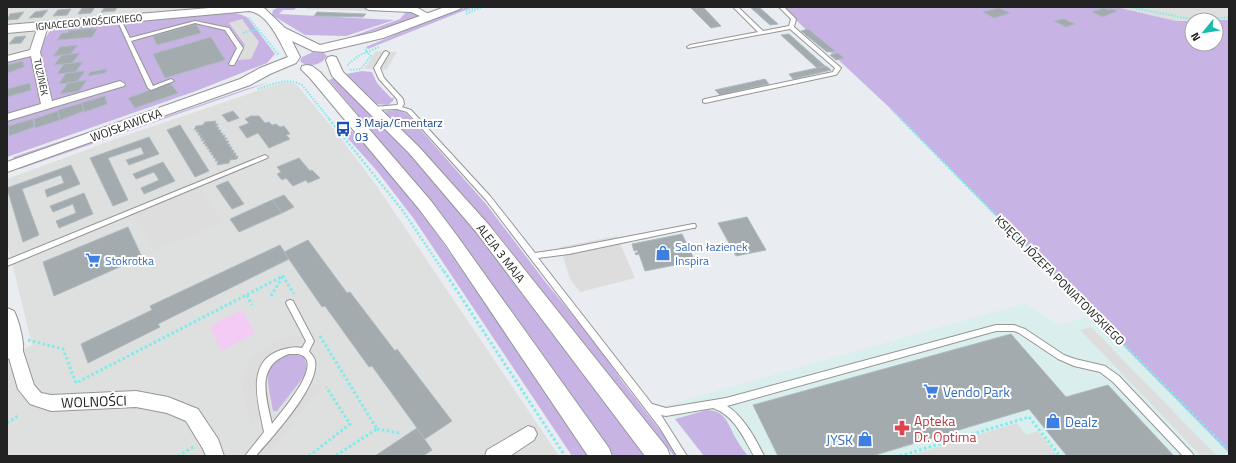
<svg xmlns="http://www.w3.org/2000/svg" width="1236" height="463" font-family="'Titillium Web',sans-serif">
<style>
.residential{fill:#dedfdf}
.commercial{fill:#daefed}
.grass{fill:#c7b4e5}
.park{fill:#f3cbf5}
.parking{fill:#ddd}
.building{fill:#a4abaf;stroke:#acbac1}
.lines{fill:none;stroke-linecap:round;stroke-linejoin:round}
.service-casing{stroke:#959595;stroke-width:2}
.minor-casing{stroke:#959595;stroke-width:2}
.tertiary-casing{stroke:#959595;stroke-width:2}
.path-far2{stroke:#7eeceb;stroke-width:2;stroke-dasharray:1.5 1.5;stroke-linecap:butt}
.path-far1{stroke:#7eeceb;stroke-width:2.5;stroke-dasharray:2 2;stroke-linecap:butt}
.path{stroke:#7eeceb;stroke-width:3;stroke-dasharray:2.5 2.5;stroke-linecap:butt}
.service{fill:#fff;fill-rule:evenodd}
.minor{fill:#fff;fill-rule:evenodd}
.tertiary{fill:#fff;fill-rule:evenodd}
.labels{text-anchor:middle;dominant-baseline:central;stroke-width:4;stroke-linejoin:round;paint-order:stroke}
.far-street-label{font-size:10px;fill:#212121;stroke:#fff}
.transit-label{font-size:12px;fill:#164399;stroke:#fff;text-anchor:start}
.street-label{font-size:12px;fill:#212121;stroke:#fff}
.shop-label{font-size:12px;fill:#366cbe;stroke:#fff;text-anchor:start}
.near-shop-label{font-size:14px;fill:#366cbe;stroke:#fff;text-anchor:start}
.near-street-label{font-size:14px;fill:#212121;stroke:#fff}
.near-health-label{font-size:14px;fill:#be3a42;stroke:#fff;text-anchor:start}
</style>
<rect width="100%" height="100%" fill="#e9ecf0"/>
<!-- residential -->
<path class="residential" d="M7,7H205L203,9L7,26Z
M1116,7H1229V20L1176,21Z
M43,26L35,52L7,59V29Z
M289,82L297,85L336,132L376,185L559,456H7V357L32,345L7,242V179L124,136L281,83Z"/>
<!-- commercial -->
<path class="commercial" d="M1025,303L1058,325L1093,315L1229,453V456H704L664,406Z"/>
<!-- grass -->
<path class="grass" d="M279,7H297L294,10H283L279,14L394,20L346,36L305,35L272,15L273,10Z
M467,7H473L380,44L368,49L366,47L446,13L454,12Z
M782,7H1116L1176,21H1192V44H1216V20H1229V453L891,109Z
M231,11L247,17L275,54L267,63L196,91L7,157V59L35,52L50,31L58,28Z
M407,11L414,13L418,16L400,23L354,37L353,36L400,19Z
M313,52L324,53L327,56C322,65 310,67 302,63L300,61L302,57Z
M362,71L372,72L377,83L391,98H394L393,101L388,105L376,104L346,74Z
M334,78C364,108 394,138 423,169C504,260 576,359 650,456H613L458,237L409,175L329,80Z
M270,82L20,169L18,168L246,89Z
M399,110L407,114L486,204L547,284L595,342L622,381L673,447L677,456H674L495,231L455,186L385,112L386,111Z
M127,119L101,130L14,160L13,157Z
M351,131L356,134L367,146L421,211L590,456H572L414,219L377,171L344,134L346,133L348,135L351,134L349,132Z
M292,354L304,357L307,368L305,375L277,411H273C269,384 258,363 292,354Z
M707,410C725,410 728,424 735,437C739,444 743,450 748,456H704L675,419Z"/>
<!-- park -->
<path class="park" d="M242,310L255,333L222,351L210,326Z"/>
<!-- parking -->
<path class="parking" d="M307,7H345L390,9L387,12L306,9Z
M242,19L259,42L251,59L238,60L245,45L229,23Z
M376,51L397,52L386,70L364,69Z
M200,187L222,222L154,251L135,214Z
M617,236L635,278L580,292L570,279L560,247Z
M1091,327L1217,456H1201L1080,330Z
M295,336H304L299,348H288L272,354L258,370L256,377L265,419L250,425L242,384L246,367L256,354L269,345L285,338Z
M311,385L321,386L270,454L257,453Z
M1017,423L1026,435L1038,431L1058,456H908Z"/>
<!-- building -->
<path class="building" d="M95,7L91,13L78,14L82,8Z
M105,7H117L115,11L101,12Z
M690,7H703L721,26L711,28Z
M750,7H759L778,24L770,25Z
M999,8L1010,13L994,18L983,12Z
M1104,8L1108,10L1111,9L1117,11L1103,17L1092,12Z
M71,9L67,15L53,16L58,10Z
M48,10L42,17L29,18L35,12Z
M24,12L18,19L7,20L10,14Z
M317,12L366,14L363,17L314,16Z
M1064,19L1075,24L1066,27L1054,21Z
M196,24L201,33L157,45L153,36Z
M93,28L92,29H97L92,37L57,40L62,33H68L69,31Z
M808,29L835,51L827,52L801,31Z
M789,34L825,66L817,68L781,35Z
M26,36L21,43L9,44L15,37Z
M211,37L225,60L165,78L153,54Z
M78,45L70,54L53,56L60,47Z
M80,53L72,63L54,65L62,55Z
M838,53L844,58L836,60L830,55Z
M23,61L24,67L7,73V65Z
M83,62L75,72L57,74L64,64Z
M826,66L831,70L793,79L789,74Z
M107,69L105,73L88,76L90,72Z
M85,71L77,82L59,84L66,73Z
M765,79L769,84L720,95L715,90Z
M87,80L79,91L60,94L68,83Z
M30,83L31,90L7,97V89Z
M170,83L178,93L135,108L128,98Z
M105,96L107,104L84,112L82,103Z
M82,103L84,111L60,120L58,110Z
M58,111L60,120L35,128L34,119Z
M233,111L239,118L228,122L222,115Z
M251,116H259L265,123L269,122L272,125L276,124L280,127L284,126L290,134L286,135L290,139L269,148L258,133L247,138L239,127L249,123L245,119Z
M33,119L34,127L9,136L8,126Z
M216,121L215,124H218L216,127H219L218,130H221L220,133H223L222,136L225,135L224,138H227L225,141H229L227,144H230L229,147H232L231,150H234L233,153H236L235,156H238L237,159L230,160L229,163L217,165L218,161H215L216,158H213L214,155H211L212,152H209L210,149H207L208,146H205L206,143L203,144L205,140L201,141L203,138H200L201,135H198L199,132H196L197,129L194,130L196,126L203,125L205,122Z
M180,125L209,171L195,177L167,130Z
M149,137L159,154L129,165L126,160L144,154L141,147L108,158L128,200L113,206L90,158Z
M299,158L310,171L312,170L320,178L308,183L306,180L293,186L286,178L282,180L277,174L281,172L277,167Z
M163,162L175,181L144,194L141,188L159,180L154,172L136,179L133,174Z
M71,165L80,184L47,197L45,190L64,183L61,175L22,189L39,235L23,242L7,188Z
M228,181L244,204L232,209L216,186Z
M84,193L93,214L59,228L56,221L76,213L73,204L53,212L50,206Z
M284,195L294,207L282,213L272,200Z
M272,200L282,213L239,232L230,219Z
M747,217L766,250L736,256L718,223Z
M128,227L142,257L54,296L43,262Z
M682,234L695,261L645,271L639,254L636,255L635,253L638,252L637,250L634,251L632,244Z
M308,240L347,293L350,292L395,351L397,349L452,421L425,439L372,366L369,367L325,306L322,307L284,252Z
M280,245L289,259L158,324L160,327L88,363L81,344L152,310L150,306Z
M1011,334L1066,397L1108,385L1174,456H1067L1029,409L872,456H778L753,405Z
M417,428L432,450L423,456H375Z"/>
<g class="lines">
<!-- service casing -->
<g class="service-casing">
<path id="service" d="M733,7H738L763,31L789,26L791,19L779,7H784L796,19L794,27L840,67L841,68L837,74L835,75L705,103L703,102V100L705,99L833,72L835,68L790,29L688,48L687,47L690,45L758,32Z
M119,18L123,19V24L130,38L195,21L229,28L243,48L234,65H230L229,64L237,48L225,30L195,23L131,41L153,86L171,79L174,81L151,90L148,88L119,24Z
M386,51L389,53L380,68L384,78L403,99L404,104L402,107L411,110L490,196L535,253L569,248L693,224H695L696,226L695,228H693L569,254L538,258L652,404L666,408L726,398L996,325H1014L1025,329L1064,355L1075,359L1105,366L1119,376L1192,453L1194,456H1183L1113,382L1100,372L1074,366L1058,359L1019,333L1014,331H996L727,406C743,416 756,439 764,456H754C743,437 735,416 713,408L666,416L661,415L687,456H677L660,428L486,200L407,112L397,109L372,110V108L374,107L397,105L398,104L397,99L379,79L374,68L384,52Z
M265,155L268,157L267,158L7,266V260Z
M290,300L293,301L314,341L309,351C311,354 315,358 315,361C320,386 272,437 256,456H245L264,432C259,405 244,362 281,350C288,348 295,346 302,348L306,341L286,303L287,301ZM289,354C292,354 296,354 298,354C328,360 279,414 272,424C266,397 255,366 289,354Z"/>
</g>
<!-- minor casing -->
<g class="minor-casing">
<path id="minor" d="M364,7H416L434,17L429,20L411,12L369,10Z
M43,23L48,26L40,52L52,101L120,81L125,84L124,86L7,121V114L41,104L31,56L7,62V56L30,50L38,26Z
M14,340L20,342L34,385L41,393L51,395L136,391L168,397L198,409L218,439L224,456H206L203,449L186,421L167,413L136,407L51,411L30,404L18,389L7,351L8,342Z
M528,426L534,428L537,434L534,440L510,456H485L487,450Z"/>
</g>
<!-- tertiary casing -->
<g class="tertiary-casing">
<path id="tertiary" d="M221,7H263L285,28L320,45L375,32L445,7H462L460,9L383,38L323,52L313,51L292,41L300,57L296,63L270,74L250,85L7,172V162L240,79L260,68L288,57C280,42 268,13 249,11L7,33V25Z
M332,56L336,57L343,72L419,147L489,225L667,448L670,456H645L477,233L409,153L332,76L326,60L328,57Z
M307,65L312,66L320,72L431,201L458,237L609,448L612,456H588L446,245L419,209L310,78L301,69L302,66Z
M7,308L14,311C18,318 26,346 22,352C18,356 12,358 7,359Z"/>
</g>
<!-- path-far2 -->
<path class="path-far2" d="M1130,7L1195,20
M466,11L477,7
M466,14L482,7
M249,18L278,54L276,55
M1206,20L1229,17
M243,33L257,29
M348,66V64L360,55L379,47
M350,70L361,69L371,56L365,50L368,49
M258,89C273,84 287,77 302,85L330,120
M891,109L902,120"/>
<!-- path-far1 -->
<path class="path-far1" d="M329,119L403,211L444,272
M901,119L1052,272"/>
<!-- path -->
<path class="path" d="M444,271L565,456
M1051,271L1229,451
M247,295L252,305
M271,296L283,276
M320,336L377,429L335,456
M28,340L63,349L76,383L283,276L294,294
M7,423L19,415
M377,429L399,433
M178,456L195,446
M309,456L350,424L326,387
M900,456L1029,417L1060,456"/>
<!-- service -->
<use href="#service" class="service"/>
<!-- minor -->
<use href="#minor" class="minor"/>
<!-- tertiary -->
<use href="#tertiary" class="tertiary"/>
</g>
<!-- icons -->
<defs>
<g id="bus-bare" transform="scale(1.2)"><path d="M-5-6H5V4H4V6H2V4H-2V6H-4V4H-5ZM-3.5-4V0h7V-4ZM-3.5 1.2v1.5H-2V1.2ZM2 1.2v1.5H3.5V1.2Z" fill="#1a4fb4" stroke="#fff" stroke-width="2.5" paint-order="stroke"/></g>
<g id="shop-bare" transform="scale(1.2)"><path d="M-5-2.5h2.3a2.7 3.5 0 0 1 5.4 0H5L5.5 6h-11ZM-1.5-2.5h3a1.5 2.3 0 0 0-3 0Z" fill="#3f7fe0" stroke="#fff" stroke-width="2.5" paint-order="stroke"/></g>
<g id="supermarket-bare" transform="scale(1.2)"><path d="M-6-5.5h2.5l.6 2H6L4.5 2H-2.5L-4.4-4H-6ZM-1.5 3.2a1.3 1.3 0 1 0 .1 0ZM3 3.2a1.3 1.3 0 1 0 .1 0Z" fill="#3f7fe0" stroke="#fff" stroke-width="2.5" paint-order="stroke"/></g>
<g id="pharmacy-bare" transform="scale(1.2)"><path d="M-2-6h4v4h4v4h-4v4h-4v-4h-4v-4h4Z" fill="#e0444e" stroke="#fff" stroke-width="2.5" paint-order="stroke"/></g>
</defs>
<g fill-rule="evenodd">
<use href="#bus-bare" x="343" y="129"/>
<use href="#shop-bare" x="663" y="253"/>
<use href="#supermarket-bare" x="93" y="260"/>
<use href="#supermarket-bare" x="931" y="391"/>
<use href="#shop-bare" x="1053" y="421"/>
<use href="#pharmacy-bare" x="902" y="428"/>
<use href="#shop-bare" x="865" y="439"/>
</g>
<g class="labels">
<!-- far-street labels -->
<g class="far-street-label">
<text transform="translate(89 22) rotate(-5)">IGNACEGO MOŚCICKIEGO</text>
<text transform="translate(41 77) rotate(78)">TUZINEK</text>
</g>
<!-- transit labels -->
<g class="transit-label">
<text x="355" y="122">3 Maja/Cmentarz<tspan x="355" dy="14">03</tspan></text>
</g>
<!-- street labels -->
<g class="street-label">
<text transform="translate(126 125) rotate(-20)">WOJSŁAWICKA</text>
<text transform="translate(501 253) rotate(52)">ALEJA 3 MAJA</text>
<text transform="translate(1060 280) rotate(45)">KSIĘCIA JÓZEFA PONIATOWSKIEGO</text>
</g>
<!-- shop labels -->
<g class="shop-label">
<text x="675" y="246">Salon łazienek<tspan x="675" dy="14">Inspira</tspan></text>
<text x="105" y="260">Stokrotka</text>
</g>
<!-- near-shop labels -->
<g class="near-shop-label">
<text x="943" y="391">Vendo Park</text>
<text x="1065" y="421">Dealz</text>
<text x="853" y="439" text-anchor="end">JYSK</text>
</g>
<!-- near-street labels -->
<g class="near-street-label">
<text transform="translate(94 401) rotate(-2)">WOLNOŚCI</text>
</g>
<!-- near-health labels -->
<g class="near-health-label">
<text x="914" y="420">Apteka<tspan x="914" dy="16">Dr. Optima</tspan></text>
</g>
</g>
<!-- border -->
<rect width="1236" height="463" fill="none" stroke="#212121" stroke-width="16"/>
<!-- north arrow -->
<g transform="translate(1204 32) rotate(240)"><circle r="19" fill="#ffffff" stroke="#a6a6a6"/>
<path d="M0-3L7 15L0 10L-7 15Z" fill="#15bdaa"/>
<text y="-6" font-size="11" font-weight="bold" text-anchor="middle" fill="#212121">N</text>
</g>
</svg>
